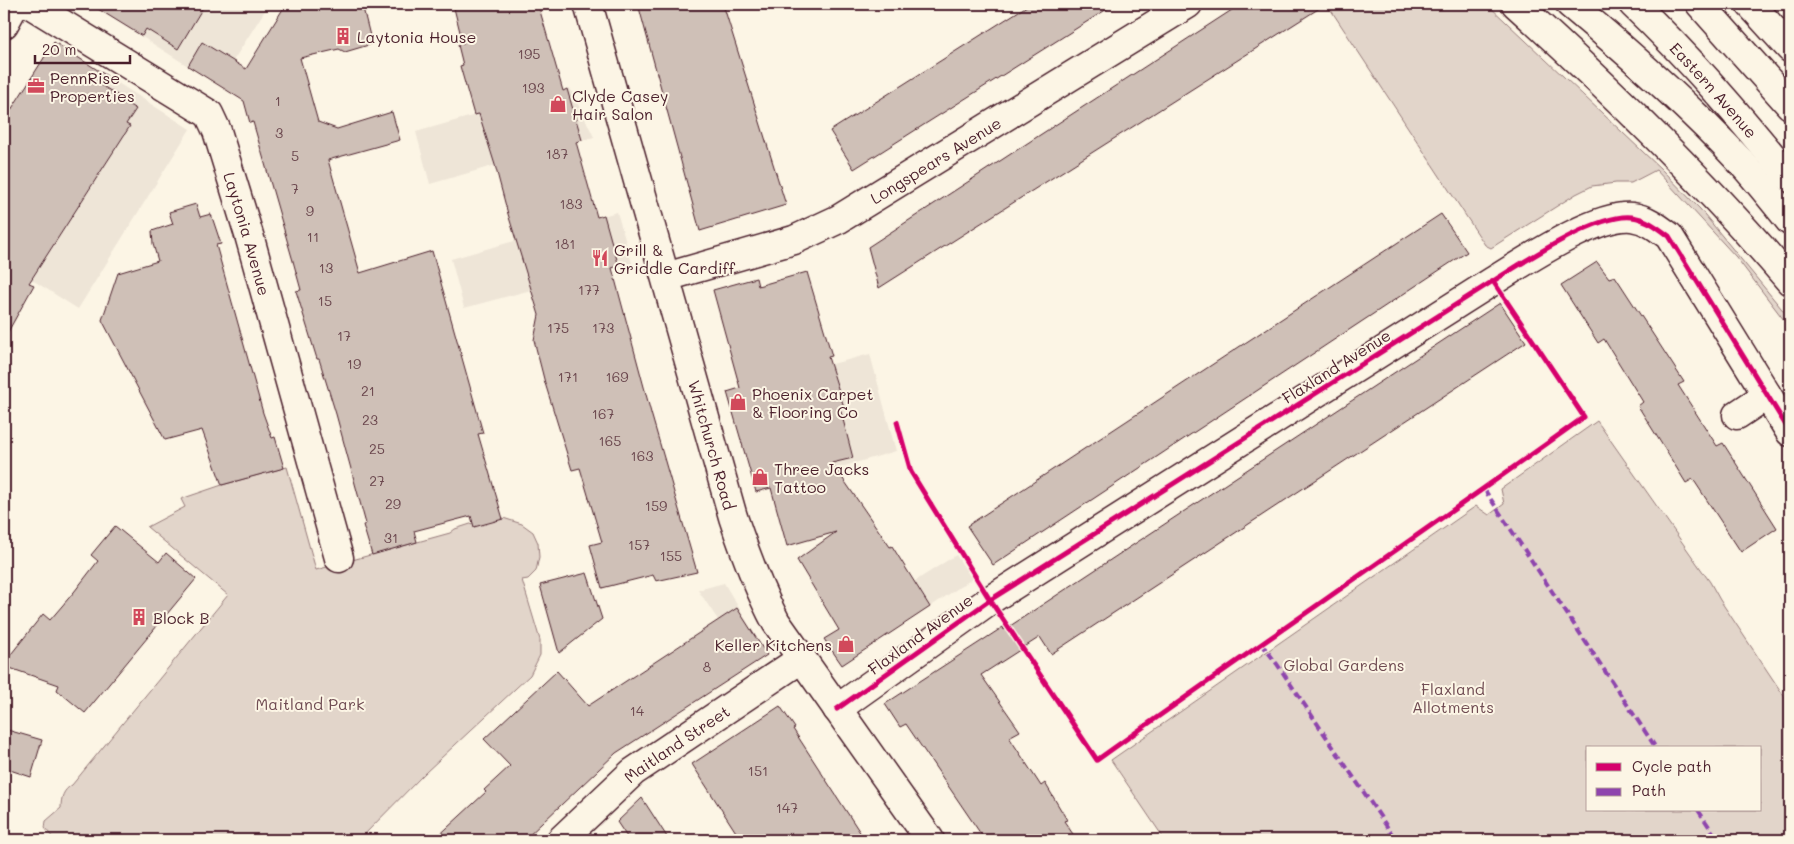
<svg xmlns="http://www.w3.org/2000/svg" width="1794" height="844" font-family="Mali,sans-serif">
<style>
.built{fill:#eee5d7}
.green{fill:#e2d5ca;stroke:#967a7a;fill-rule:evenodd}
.building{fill:#cfc0b7;stroke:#4a1f2b}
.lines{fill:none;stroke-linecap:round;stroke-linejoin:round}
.minor-casing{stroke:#4a1f2b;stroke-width:31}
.major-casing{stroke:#4a1f2b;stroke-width:31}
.highway-casing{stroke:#4a1f2b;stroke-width:31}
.minor{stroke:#fcf5e5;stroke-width:28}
.major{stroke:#fcf5e5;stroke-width:28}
.highway{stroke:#fcf5e5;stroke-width:28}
.quiet{stroke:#8e44ad;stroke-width:4;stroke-dasharray:8 4;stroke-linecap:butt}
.cycleway-casing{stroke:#fcf5e5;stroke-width:8}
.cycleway{stroke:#d6006c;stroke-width:5}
.labels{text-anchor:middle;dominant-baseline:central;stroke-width:4;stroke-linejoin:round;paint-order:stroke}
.number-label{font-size:14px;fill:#6b474e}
.poi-label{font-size:16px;fill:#4a1f2b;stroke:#fcf5e5;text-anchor:start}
.street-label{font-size:16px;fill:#4a1f2b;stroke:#fcf5e5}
.park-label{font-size:16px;fill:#704c53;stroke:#fcf5e5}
</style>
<rect width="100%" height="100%" fill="#fcf5e5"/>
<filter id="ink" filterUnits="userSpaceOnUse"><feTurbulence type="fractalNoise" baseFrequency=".02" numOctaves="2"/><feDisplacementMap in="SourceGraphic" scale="10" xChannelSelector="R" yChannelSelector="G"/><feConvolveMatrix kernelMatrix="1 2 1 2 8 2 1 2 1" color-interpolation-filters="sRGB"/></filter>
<g filter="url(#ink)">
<!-- built -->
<path class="built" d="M90,4H269L218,85Z
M54,42L190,129L78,309L4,262V122Z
M570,88L594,137L430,184L416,132Z
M617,212L632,263L464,308L451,259Z
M870,354L896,451L756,492L727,392Z
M956,555L972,579L842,665L824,639Z
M724,583L767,655L749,666L698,590Z"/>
<!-- green -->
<path class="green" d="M1327,4H1487L1661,169L1700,209L1790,319V328L1736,257L1656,170L1631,183H1616L1592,186L1576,194L1491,248L1485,245Z
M1597,421L1710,582L1720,600L1790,705V840H1165L1111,760L1476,506L1489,515L1504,504L1501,489ZM1588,748H1760V810H1588Z
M287,467L316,570L450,533L455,529L486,519L500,517L522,524L533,532L538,543L539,557L536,571L528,579L522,580L540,640V655L530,675L425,773L359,840H51L53,838L45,828L46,821L61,808C61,798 63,790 72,785L228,595L147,527L185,507L181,499L222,485Z"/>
<!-- building -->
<path class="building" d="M90,4H205L178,49L146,29L142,36Z
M286,4H362L372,44L345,52L339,49L300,58L318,122L337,129L392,112L400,140L328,160L360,273L432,251L483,433L478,434L503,519L474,527L471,516L414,531L417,542L372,555L363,525L366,524L336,414L319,359H317L296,291L301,290L293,261L253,122L250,123L244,101L188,66L202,42L246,69Z
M453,4H538L563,91L567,89L582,140L576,142L597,217L604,215L611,240L619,266L612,268L651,413L697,572L656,581L653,575L602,588L590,545L602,542L580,468L572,470L545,383L534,340L539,315L508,214L495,165L479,114L474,115L460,66L463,65L458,45L463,44Z
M638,4H723L786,205L700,231Z
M1030,4H1115L854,169L830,131Z
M1241,4H1326L879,288L868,247Z
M54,42L107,76L101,85L127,101L126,103L136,109L126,124L130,126L29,283L34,285L4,339V121Z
M196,204L200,217L211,214L221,244L216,245L263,413L272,438L275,437L284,468L222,485L202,430L165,440L102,320L118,273L158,261L153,244L152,231L173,224L169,212Z
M1441,214L1467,252L993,565L967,526Z
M1597,262L1609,278L1615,276L1684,382L1678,385L1717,446L1723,443L1777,528L1741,552L1693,479L1686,483L1638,406L1643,402L1604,339L1598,343L1561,285Z
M807,272L832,356L828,357L844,407L840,408L853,458L832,463L890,547L892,546L930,607L842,665L824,639L839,630L797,560L836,532L787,546L771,488L756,492L727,392L740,388L713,290L756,278L758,286Z
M1500,303L1526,342L1051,654L1040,637L981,675L1020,731L1009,737L1041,786L1045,783L1067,820L1064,821L1077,840H985L906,724L900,727L885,704L1003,627L1004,630Z
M115,526L159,562L166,553L196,579L85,713L57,690L59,685L4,666V663L43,614L50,620L74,592L98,561L91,555Z
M587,573L602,619L559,653L540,585Z
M737,608L767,655L616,753L524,840H434L486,792L484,790L510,766L484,739L557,671L588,706Z
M780,706L795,728L793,729L865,840H741L692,764Z
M4,729L42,740L31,777L4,768Z
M642,798L669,840H629L617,822Z"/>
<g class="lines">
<!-- minor casing -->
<g class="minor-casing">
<g id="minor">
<path id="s1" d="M30,4L209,114L217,131L249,235L339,558"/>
<path id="s2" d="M666,277L794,240L839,219L1188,4"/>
<path d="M1737,415L1767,395"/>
<path d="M837,709L990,600L1493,281C1524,262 1597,213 1632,217C1647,219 1657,227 1669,236L1790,432"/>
<path id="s3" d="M561,840L633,772L801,659"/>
</g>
</g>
<!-- major casing -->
<g class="major-casing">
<g id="major">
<path id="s4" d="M588,4L733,517C745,553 758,588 776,622L930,840"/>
<path d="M4,24L15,4"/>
</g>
</g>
<!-- highway casing -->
<g class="highway-casing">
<g id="highway">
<path d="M1516,4C1612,91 1706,182 1790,281"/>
<path d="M1570,4C1629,53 1688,105 1741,162C1758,181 1774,201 1790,221"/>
<path id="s5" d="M1633,4C1690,58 1741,118 1790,178"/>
<path d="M1700,4L1790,105"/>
<path d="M1750,4L1790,48"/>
</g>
</g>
<!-- minor -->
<use href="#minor" class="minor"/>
<!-- major -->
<use href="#major" class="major"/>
<!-- highway -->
<use href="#highway" class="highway"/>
<!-- quiet -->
<path class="quiet" d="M1484,489L1656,748
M1261,643L1277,664L1396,840
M1698,810L1718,840"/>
<!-- cycleway casing -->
<g class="cycleway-casing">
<path id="cycleway" d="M897,422L911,472L990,600L1097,760C1258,645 1423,533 1584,417L1493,281
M837,709L990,600L1493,281C1524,262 1597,213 1632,217C1647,219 1657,227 1669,236L1790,432"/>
</g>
<!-- cycleway -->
<use href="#cycleway" class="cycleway"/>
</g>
</g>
<!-- icons -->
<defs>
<g id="building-bare" transform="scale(1.35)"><path d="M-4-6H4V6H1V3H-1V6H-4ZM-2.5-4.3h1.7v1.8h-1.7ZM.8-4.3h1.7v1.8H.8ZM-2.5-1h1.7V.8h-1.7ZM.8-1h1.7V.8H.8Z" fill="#d1495b" stroke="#fcf5e5" stroke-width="2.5" paint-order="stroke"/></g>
<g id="office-bare" transform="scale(1.35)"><path d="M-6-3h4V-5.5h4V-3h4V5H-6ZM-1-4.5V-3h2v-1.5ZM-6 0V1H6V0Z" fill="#d1495b" stroke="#fcf5e5" stroke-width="2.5" paint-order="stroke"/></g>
<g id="shop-bare" transform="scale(1.35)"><path d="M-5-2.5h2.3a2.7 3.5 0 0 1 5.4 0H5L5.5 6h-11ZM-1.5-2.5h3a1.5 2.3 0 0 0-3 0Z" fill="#d1495b" stroke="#fcf5e5" stroke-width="2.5" paint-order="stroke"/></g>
<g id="restaurant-bare" transform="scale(1.35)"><path d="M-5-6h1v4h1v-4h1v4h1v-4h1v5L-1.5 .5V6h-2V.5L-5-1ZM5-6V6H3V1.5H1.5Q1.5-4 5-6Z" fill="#d1495b" stroke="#fcf5e5" stroke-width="2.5" paint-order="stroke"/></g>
</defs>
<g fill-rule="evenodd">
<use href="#building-bare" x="343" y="36"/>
<use href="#office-bare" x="36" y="86"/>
<use href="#shop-bare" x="558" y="104"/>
<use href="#restaurant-bare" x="600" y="258"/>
<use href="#shop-bare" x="738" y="402"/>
<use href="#shop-bare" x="760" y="477"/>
<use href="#building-bare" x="139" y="617"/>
<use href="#shop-bare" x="846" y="644"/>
</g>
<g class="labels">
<!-- number labels -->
<g class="number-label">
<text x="529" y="53">195</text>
<text x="533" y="87">193</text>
<text x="278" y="100">1</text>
<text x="279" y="132">3</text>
<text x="557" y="153">187</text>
<text x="295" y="155">5</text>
<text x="295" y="188">7</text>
<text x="571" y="203">183</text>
<text x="310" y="210">9</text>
<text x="313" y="236">11</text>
<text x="565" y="243">181</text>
<text x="326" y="267">13</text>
<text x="589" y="289">177</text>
<text x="325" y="300">15</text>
<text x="558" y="327">175</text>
<text x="603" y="327">173</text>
<text x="344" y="335">17</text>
<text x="354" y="363">19</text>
<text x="568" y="376">171</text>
<text x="617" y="376">169</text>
<text x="368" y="390">21</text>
<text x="603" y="413">167</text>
<text x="370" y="419">23</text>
<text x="610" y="440">165</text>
<text x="377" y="448">25</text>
<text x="642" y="455">163</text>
<text x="377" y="480">27</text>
<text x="393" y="503">29</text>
<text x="656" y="505">159</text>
<text x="391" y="537">31</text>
<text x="639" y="544">157</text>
<text x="671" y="555">155</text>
<text x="707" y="666">8</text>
<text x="637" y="710">14</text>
<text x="758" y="770">151</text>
<text x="787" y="807">147</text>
</g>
<!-- poi labels -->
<g class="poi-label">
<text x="357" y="36">Laytonia House</text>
<text x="50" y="77">PennRise<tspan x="50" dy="18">Properties</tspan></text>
<text x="572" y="95">Clyde Casey<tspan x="572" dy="18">Hair Salon</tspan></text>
<text x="614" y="249">Grill &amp;<tspan x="614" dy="18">Griddle Cardiff</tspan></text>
<text x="752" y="393">Phoenix Carpet<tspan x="752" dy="18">&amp; Flooring Co</tspan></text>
<text x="774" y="468">Three Jacks<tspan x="774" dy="18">Tattoo</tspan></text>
<text x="153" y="617">Block B</text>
<text x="832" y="644" text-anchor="end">Keller Kitchens</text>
</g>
<!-- street labels -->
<g class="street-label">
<text stroke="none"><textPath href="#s5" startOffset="118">Eastern Avenue</textPath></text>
<text stroke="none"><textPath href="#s2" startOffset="296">Longspears Avenue</textPath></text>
<text stroke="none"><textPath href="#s1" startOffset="336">Laytonia Avenue</textPath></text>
<text transform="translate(1336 366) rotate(-32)">Flaxland Avenue</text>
<text stroke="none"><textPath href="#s4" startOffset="458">Whitchurch Road</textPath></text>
<text transform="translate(920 634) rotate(-36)">Flaxland Avenue</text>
<text stroke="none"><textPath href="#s3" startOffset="151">Maitland Street</textPath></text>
</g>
<!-- park labels -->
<g class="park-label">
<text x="1344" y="664">Global Gardens</text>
<text x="1453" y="688">Flaxland<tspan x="1453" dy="18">Allotments</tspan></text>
<text x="310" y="703">Maitland Park</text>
</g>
</g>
<!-- margin -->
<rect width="1794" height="844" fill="none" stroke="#fcf5e5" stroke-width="20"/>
<rect x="10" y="10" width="1774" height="824" fill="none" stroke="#4a1f2b" stroke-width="2" filter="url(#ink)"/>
<!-- legend -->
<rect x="1586" y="746" width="175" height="65" fill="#fcf5e5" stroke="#b59f9b"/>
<rect x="1596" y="763" width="25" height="8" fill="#d6006c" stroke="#b59f9b"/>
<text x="1632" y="772" font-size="15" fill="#4a1f2b">Cycle path</text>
<rect x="1596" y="788" width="25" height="8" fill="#8e44ad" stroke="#b59f9b"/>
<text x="1632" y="796" font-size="15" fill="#4a1f2b">Path</text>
<!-- scale -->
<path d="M35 55v8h95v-8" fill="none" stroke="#4a1f2b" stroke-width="2.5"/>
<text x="42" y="55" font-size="15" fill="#4a1f2b" stroke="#fcf5e5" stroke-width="4" paint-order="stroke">20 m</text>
</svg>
